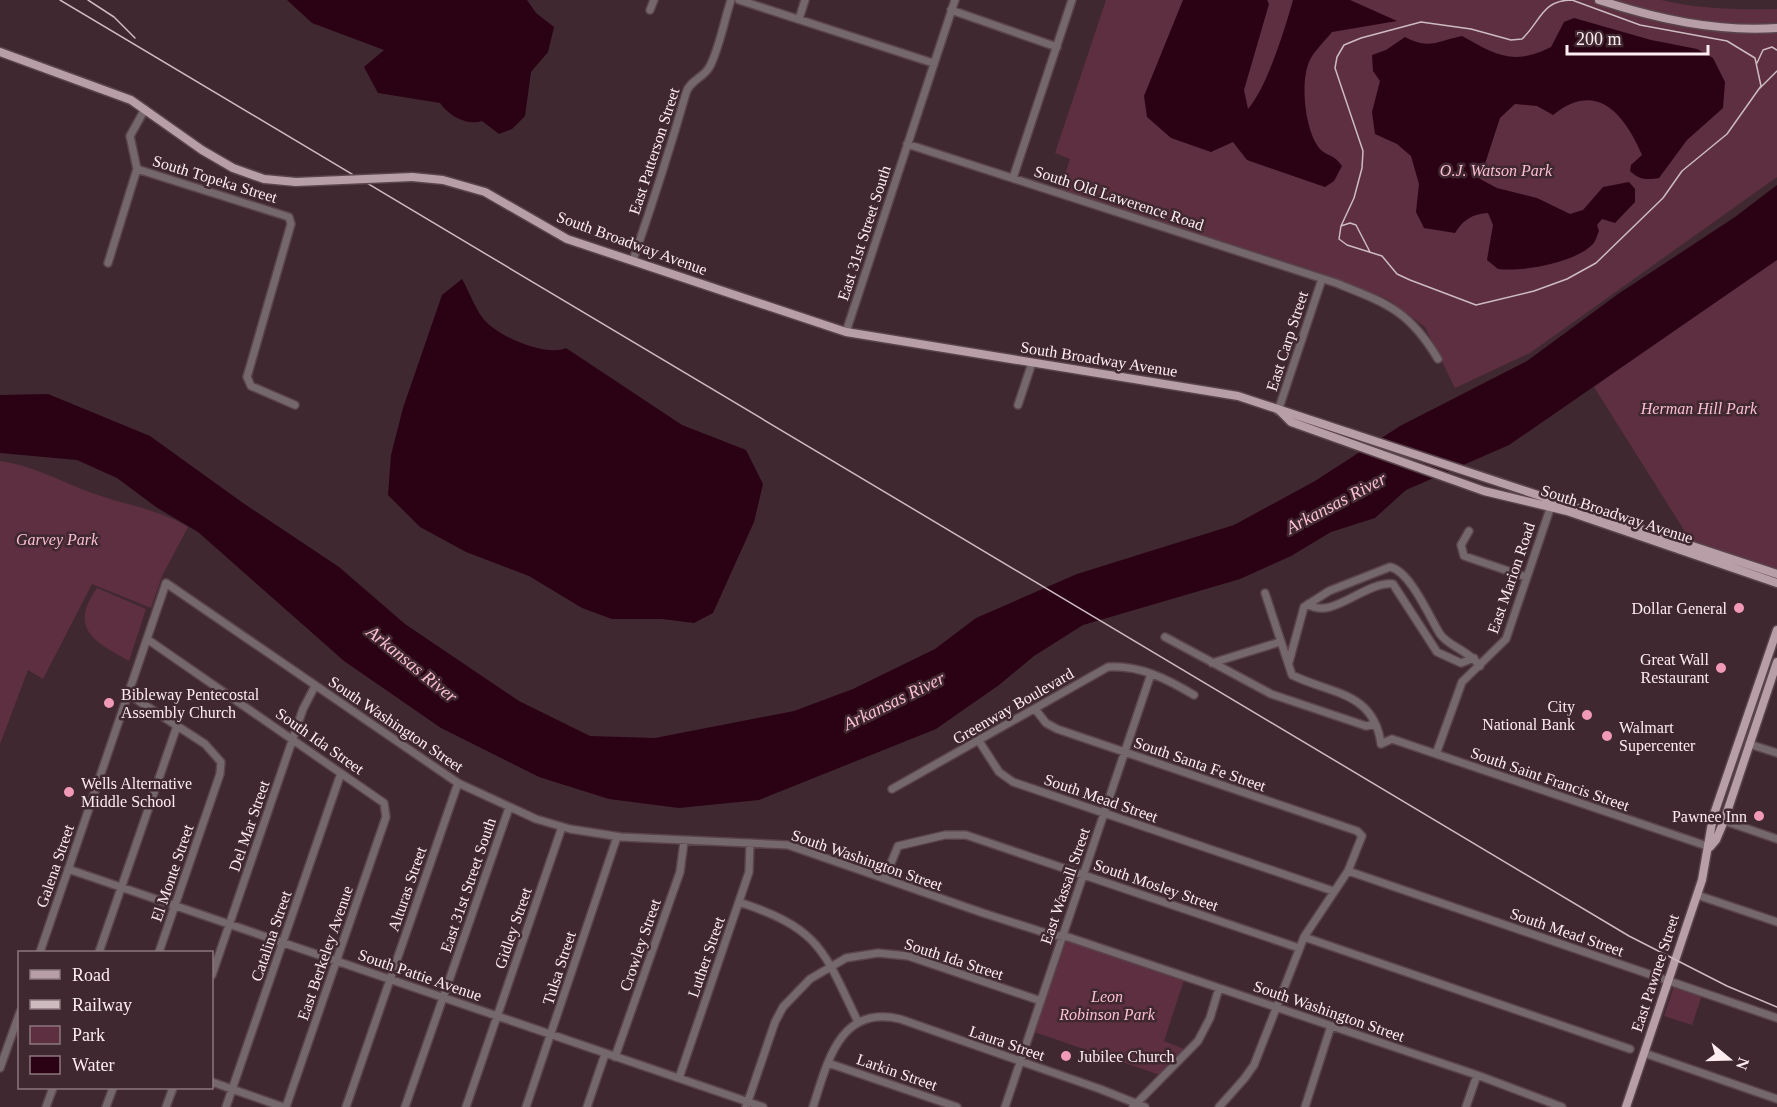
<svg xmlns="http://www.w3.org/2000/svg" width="1777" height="1107" font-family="'Times New Roman',serif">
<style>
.green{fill:#5d2f40}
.water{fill:#2b0214}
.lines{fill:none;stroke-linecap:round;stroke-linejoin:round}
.minor-casing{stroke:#5a444b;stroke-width:10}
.major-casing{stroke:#5a444b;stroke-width:11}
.minor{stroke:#75686c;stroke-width:7}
.major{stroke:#b89ea6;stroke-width:8}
.rail{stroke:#cdbbc0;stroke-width:1.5}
.major-bridge-casing{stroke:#5a444b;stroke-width:11;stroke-linecap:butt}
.major-bridge{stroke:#b89ea6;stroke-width:8}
.poi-dot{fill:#f09ab7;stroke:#402830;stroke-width:2}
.labels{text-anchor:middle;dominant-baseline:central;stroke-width:5;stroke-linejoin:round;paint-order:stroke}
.street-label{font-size:16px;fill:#fdedf1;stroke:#402830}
.park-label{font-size:16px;font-style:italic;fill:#fbbfd2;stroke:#402830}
.poi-label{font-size:16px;fill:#fdedf1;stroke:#402830;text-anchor:end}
.water-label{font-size:18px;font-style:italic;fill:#fbbfd2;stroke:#402830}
</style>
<rect width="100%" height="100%" fill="#402830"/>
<!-- green -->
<path class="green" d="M1106,0H1661C1699,9 1738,10 1777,9V177L1530,353L1455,388L1425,327L1389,300L1318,272L1060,189L1070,159L1055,153Z
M1777,254V569L1682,538L1684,530L1594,387Z
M0,461C32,465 62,482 92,493C125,505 158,509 188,527L162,576L151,608L92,584L43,679L28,670L0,744Z
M97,588L146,609L129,661C95,642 68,629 97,588Z
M1066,942H1074L1184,980L1164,1041L1186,1050L1160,1075L1034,1032Z
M1674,986L1702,995L1692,1025L1664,1016Z"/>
<!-- water -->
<path class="water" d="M287,0H527L536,13L554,27L548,52L531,72L525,116L512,129L499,134L482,121C467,126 449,116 440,103L378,93L364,67L384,50L312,23Z
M1183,0H1267L1269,4L1244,90L1248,109C1267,87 1285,29 1293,0H1350L1397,21L1332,32C1325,41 1313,52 1309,62C1300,83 1305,132 1320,149C1328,157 1334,154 1342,166L1334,181L1325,187L1247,160L1233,142L1211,152L1171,138L1147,117L1144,96Z
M1574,18L1651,40L1697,49L1713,58L1725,82L1723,108L1687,140L1659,178C1647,180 1639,180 1630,171L1631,165L1642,155C1625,115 1597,79 1553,115L1537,106L1515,104L1500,118L1480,179L1497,188L1537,198L1570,214L1583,210L1603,187L1629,182L1635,189V202L1615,223L1602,219L1597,225L1599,231C1597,235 1596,241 1593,244C1575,263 1522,272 1498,269L1487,260L1493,225L1488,213C1472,214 1463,220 1455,233L1424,228L1416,212L1419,184L1411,156L1397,144L1375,134L1372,112L1380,81L1373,71L1372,55L1386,50L1405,37C1430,50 1437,41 1462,36C1496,55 1513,66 1551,47L1564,22Z
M1777,185V260L1509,445L1406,490L1375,518L1331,532L1291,556L1240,579L1083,625L1034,656L999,685L936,729L759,800L679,808L609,799L539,777L441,728L344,661L198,532L156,507L117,478L77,460L0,453V395L48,394L150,436L243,503L339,567L405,624L519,701L590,736L655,738L794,711L853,689L935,649L976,618L1077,574L1234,525L1315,481L1400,426L1527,361L1618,294L1735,217Z
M462,279C469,291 474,306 482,317C495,336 546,357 566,348L682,425L746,450L763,484L754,522L713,613L694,623L662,619H612L582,608L529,576L466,552L420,527L388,495L391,455L403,408L442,295Z"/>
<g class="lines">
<!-- minor casing -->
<g class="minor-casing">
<path id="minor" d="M739,0L933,63
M650,10L654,0
M951,10L1057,47
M799,19L805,0
M907,144L1336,283C1386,303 1409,310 1438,359
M137,169L289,217L291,224L247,377L251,386L295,405
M1013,178L1072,0
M633,260C652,205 670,149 686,93C690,80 704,78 710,66C720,46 724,21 731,0
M108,263L137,169L130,136L145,109
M846,332L955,0
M1018,405L1032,363
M1278,411L1322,279
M1469,531L1461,545L1464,556L1526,577
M1265,593L1292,675C1330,694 1374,691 1381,744L1392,739L1710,847
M1308,604C1331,621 1365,581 1393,584L1437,652L1461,663L1474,658
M1165,637L1271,694L1366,726L1375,724
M147,639L384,803L386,817L286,1107
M1289,662L1304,607L1329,591L1390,567C1410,571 1429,616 1440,634C1449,647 1467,649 1480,666
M1212,663L1280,642
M128,694L205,744L221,762L220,774L159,952
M1035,709L1046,723L1057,729L1357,831L1362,836L1348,871L1304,937L1254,1065L1244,1079L1219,1107
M979,741L999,772L1013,782L1333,891
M1749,744L1777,753
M1436,754L1462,682L1506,639L1552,503
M892,789L1108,667C1140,665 1167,679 1194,695
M1713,817L1777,839
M68,869L763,1107
M1348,871L1777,1018
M885,878L898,846L945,835H966L1299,948
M1697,895L1777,922
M739,902C820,929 823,949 858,1022
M1304,937L1630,1049
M40,952L166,583L458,783L536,819L570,829L621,837L788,845L983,913L1052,935L1068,937L1477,1075L1562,1107
M99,952L177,726
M212,975L303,709L315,686
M1644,1053L1777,1099
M615,1057L680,872L684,842
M828,1063L957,1107
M0,1068L20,1012
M679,1078L749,872L750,843
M212,1082L283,1107
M46,1107L53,1088
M106,1107L113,1088
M166,1107L173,1088
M226,1107L341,773
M346,1107L458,783
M405,1107L509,808
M466,1107L562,827
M526,1107L617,837
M587,1107L605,1054
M746,1107L775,1022L783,1007L810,979L846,958L878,953L908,956L1041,1001
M813,1107C827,1064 839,1004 900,1019L1100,1089L1145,1107
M1005,1107L1151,674
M1133,1107L1198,1041L1210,1018L1219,988
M1305,1107L1331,1026
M1466,1107L1477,1075"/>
</g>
<!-- major casing -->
<g class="major-casing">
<path id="major" d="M1599,0C1657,19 1716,32 1777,28
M0,52L131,100L202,150L233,168L264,179L296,182
M412,177L443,180L485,192L567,239L846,332L1238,396L1777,574
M1281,412L1291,422L1484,491L1567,511L1777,583
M1710,847L1716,840L1724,821L1777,662
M1626,1107L1702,880L1713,817L1777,630"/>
</g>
<!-- minor -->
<use href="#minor" class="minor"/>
<!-- major -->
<use href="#major" class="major"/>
<!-- rail -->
<path class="rail" d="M60,0L1629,936L1727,986L1777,1007
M88,0L114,17L135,38
M1757,63L1763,50L1772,47L1777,50
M1758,90L1777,71
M1341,226L1354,198L1362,168L1363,151L1335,68L1337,57L1344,45L1361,38L1421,22L1471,29L1511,40L1522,39C1541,21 1542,0 1572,0L1640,25L1727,41L1755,58L1761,86L1727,134L1682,171L1663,198L1596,263L1567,279L1534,291L1476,305L1410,280L1397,274L1382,256L1347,245L1339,239L1341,226L1350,223L1356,225L1370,252"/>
<!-- major-bridge casing -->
<g class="major-bridge-casing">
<path id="major-bridge" d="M296,182L412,177"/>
</g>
<!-- major-bridge -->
<use href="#major-bridge" class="major-bridge"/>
</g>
<!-- markers -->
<g class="poi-dot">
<circle cx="1739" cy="608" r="6"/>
<circle cx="1721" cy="668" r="6"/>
<circle cx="109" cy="703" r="6"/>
<circle cx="1587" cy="715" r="6"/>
<circle cx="1607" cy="736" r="6"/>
<circle cx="69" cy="792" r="6"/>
<circle cx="1759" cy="816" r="6"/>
<circle cx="1066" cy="1056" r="6"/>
</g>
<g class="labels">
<!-- street labels -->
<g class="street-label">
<text transform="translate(654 151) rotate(-72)">East Patterson Street</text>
<text transform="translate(215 179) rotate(17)">South Topeka Street</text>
<text transform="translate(1119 198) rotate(18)">South Old Lawerence Road</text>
<text transform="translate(864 233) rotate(-72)">East 31st Street South</text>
<text transform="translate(632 243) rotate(20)">South Broadway Avenue</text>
<text transform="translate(1287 341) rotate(-72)">East Carp Street</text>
<text transform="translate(1099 359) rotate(9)">South Broadway Avenue</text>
<text transform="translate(1617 514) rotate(18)">South Broadway Avenue</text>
<text transform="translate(1511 578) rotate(-71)">East Marion Road</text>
<text transform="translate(1013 706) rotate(-30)">Greenway Boulevard</text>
<text transform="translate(396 724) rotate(34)">South Washington Street</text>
<text transform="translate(320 741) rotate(35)">South Ida Street</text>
<text transform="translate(1200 764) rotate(19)">South Santa Fe Street</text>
<text transform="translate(1550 779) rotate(19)">South Saint Francis Street</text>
<text transform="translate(1101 798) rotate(19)">South Mead Street</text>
<text transform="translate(249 826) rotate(-71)">Del Mar Street</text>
<text transform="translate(867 860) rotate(19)">South Washington Street</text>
<text transform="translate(55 866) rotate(-71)">Galena Street</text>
<text transform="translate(172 873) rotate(-71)">El Monte Street</text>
<text transform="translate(468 885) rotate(-71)">East 31st Street South</text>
<text transform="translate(1156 885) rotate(19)">South Mosley Street</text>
<text transform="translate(1065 886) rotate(-71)">East Wassall Street</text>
<text transform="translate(407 889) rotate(-71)">Alturas Street</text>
<text transform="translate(513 928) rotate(-71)">Gidley Street</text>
<text transform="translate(1567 932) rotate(19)">South Mead Street</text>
<text transform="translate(271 936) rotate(-71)">Catalina Street</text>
<text transform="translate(640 945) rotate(-71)">Crowley Street</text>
<text transform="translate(325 953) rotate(-71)">East Berkeley Avenue</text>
<text transform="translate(706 957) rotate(-71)">Luther Street</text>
<text transform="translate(954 959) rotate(18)">South Ida Street</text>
<text transform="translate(559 968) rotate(-72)">Tulsa Street</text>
<text transform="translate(1655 973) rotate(-72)">East Pawnee Street</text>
<text transform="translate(420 975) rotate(19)">South Pattie Avenue</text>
<text transform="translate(1329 1011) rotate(19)">South Washington Street</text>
<text transform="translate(1007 1043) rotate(19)">Laura Street</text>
<text transform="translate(897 1072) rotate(19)">Larkin Street</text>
</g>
<!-- park labels -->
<g class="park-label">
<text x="1496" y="170">O.J. Watson Park</text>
<text x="1699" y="408">Herman Hill Park</text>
<text x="57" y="539">Garvey Park</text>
<text x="1107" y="996">Leon<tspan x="1107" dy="18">Robinson Park</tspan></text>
</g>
<!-- poi labels -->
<g class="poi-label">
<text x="1727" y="608">Dollar General</text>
<text x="1709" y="659">Great Wall<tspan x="1709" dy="18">Restaurant</tspan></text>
<text x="121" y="694" text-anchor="start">Bibleway Pentecostal<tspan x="121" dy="18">Assembly Church</tspan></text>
<text x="1575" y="706">City<tspan x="1575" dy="18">National Bank</tspan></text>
<text x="1619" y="727" text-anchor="start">Walmart<tspan x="1619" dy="18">Supercenter</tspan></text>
<text x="81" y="783" text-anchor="start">Wells Alternative<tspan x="81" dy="18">Middle School</tspan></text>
<text x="1747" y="816">Pawnee Inn</text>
<text x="1078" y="1056" text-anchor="start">Jubilee Church</text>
</g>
<!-- water labels -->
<g class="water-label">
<text transform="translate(1336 503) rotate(-28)">Arkansas River</text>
<text transform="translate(412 664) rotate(39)">Arkansas River</text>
<text transform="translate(894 701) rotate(-26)">Arkansas River</text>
</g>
</g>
<!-- legend -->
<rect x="18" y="951" width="195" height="138" fill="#402830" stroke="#8c777d" stroke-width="1.5"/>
<rect x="30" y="970" width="30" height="9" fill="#b89ea6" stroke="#8c777d" stroke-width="1.5"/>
<text x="72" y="981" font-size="18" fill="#fdedf1">Road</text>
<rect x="30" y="1000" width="30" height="9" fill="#cdbbc0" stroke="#8c777d" stroke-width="1.5"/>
<text x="72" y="1011" font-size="18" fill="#fdedf1">Railway</text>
<rect x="30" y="1026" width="30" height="18" fill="#5d2f40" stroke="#8c777d" stroke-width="1.5"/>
<text x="72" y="1041" font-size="18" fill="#fdedf1">Park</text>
<rect x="30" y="1056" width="30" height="18" fill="#2b0214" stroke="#8c777d" stroke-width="1.5"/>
<text x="72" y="1071" font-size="18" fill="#fdedf1">Water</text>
<!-- north arrow -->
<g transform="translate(1729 1059) rotate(109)" stroke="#402830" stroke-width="4.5" paint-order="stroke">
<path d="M0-4.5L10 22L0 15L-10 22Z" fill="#fdedf1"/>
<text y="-9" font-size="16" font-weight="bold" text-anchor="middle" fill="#fdedf1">N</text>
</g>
<!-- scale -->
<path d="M1567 45v9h141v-9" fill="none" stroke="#fdedf1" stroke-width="3"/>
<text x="1576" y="45" font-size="18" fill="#fdedf1" stroke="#402830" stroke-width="4.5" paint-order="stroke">200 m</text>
</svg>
